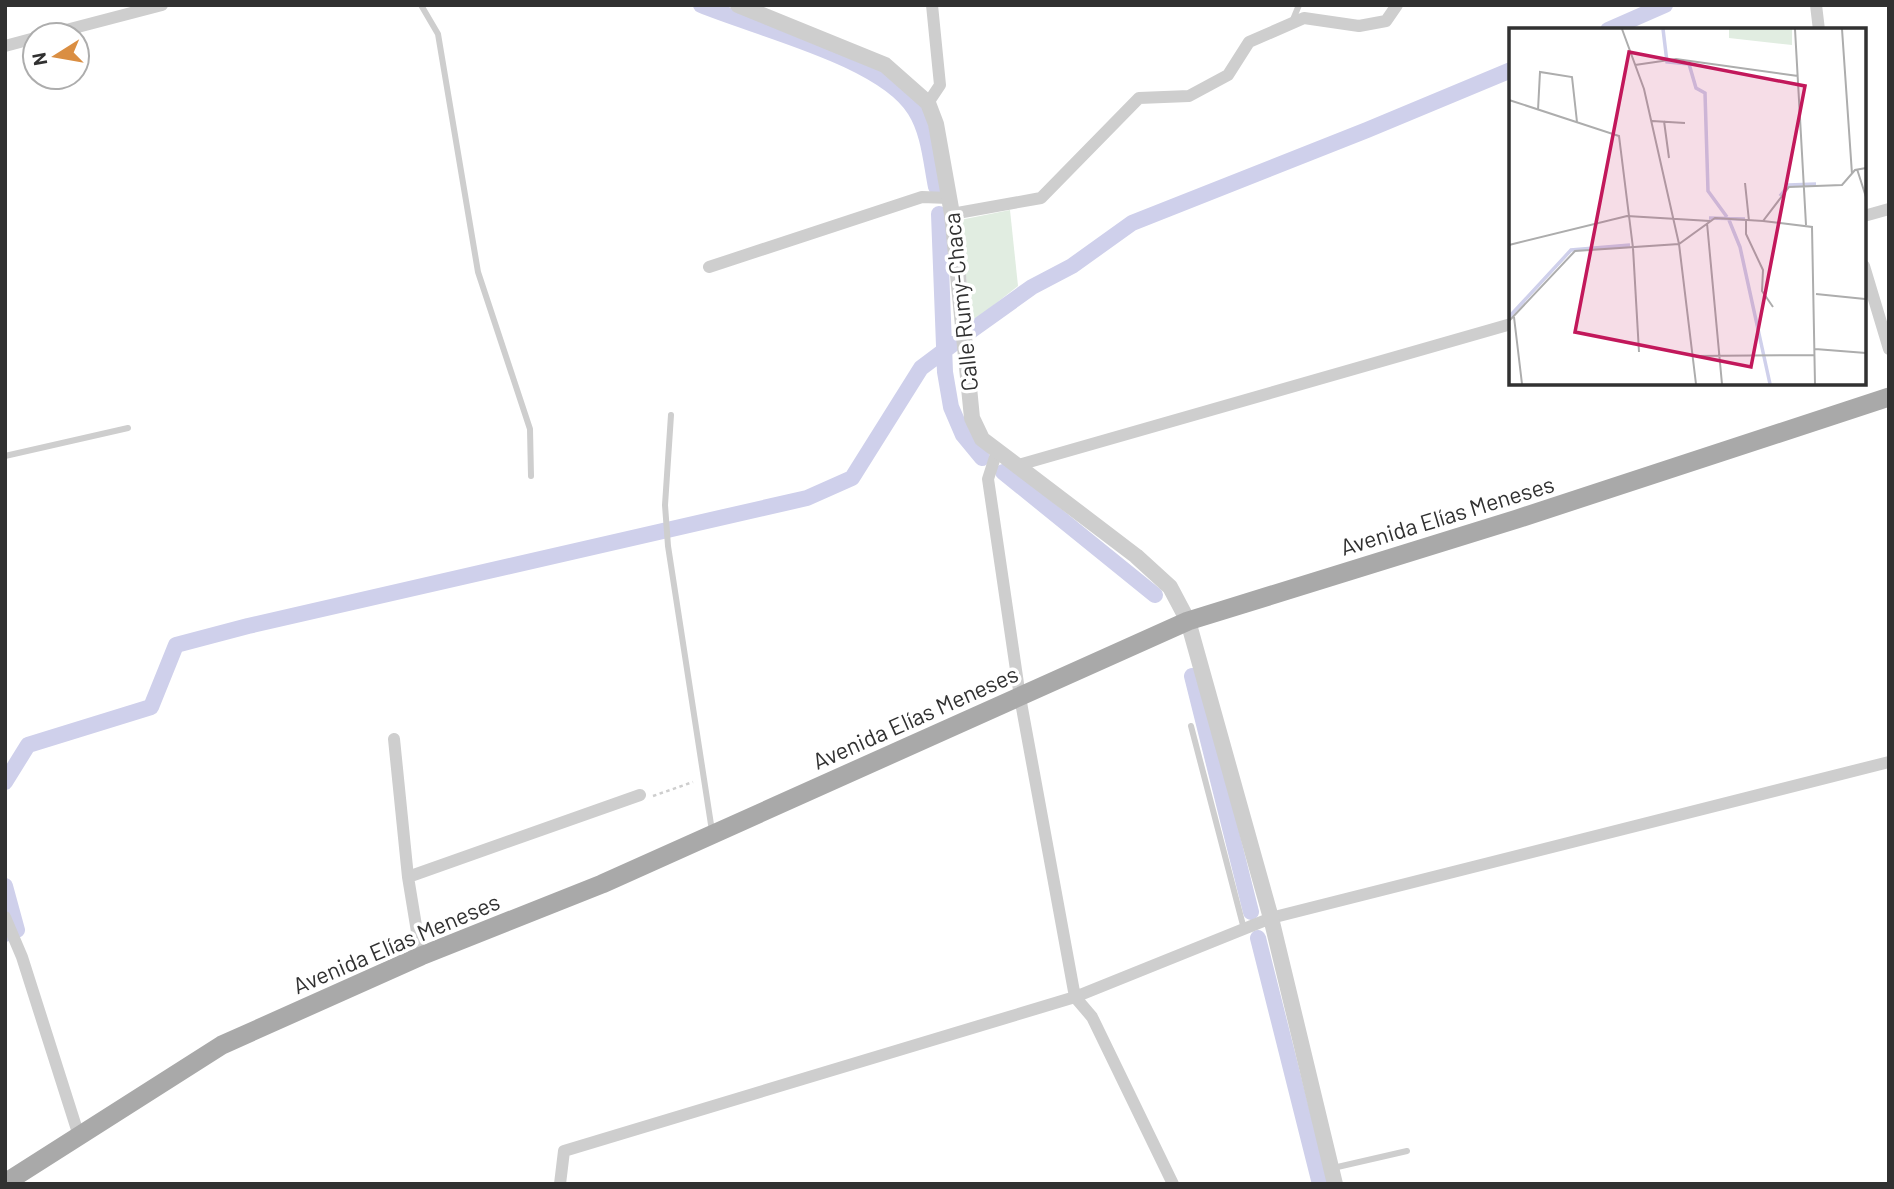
<svg xmlns="http://www.w3.org/2000/svg" width="1894" height="1189" font-family="Barlow,sans-serif">
<style>
.green{fill:#e1ede1}
.lines{fill:none;stroke-linecap:round;stroke-linejoin:round}
.canal{stroke:#cfd0eb;stroke-width:16}
.path{stroke:#cecece;stroke-width:2.5;stroke-dasharray:3.5 3.5;stroke-linecap:butt}
.service{stroke:#cecece;stroke-width:6}
.minor{stroke:#cecece;stroke-width:12}
.tertiary{stroke:#cecece;stroke-width:16}
.primary{stroke:#a9a9a9;stroke-width:19}
.labels{text-anchor:middle;dominant-baseline:central;stroke-width:7;stroke-linejoin:round;paint-order:stroke}
.street-label{font-size:23px;fill:#313131;stroke:#fff}
.inset-river{fill:none;stroke:#cfd0eb;stroke-width:3.5}
.inset-road{fill:none;stroke:#adadad;stroke-width:2}
.view{fill:#c2185b;fill-opacity:0.15;stroke:#c2185b;stroke-width:3.5}
.inset-edge{fill:none;stroke:#313131;stroke-width:3.5}
</style>
<rect width="100%" height="100%" fill="#fff"/>
<!-- green -->
<path class="green" d="M1010,210L1018,286L971,323L960,220Z"/>
<g class="lines">
<!-- canal -->
<path class="canal" d="M701,5C758,29 883,58 915,110C929,132 931,162 936,187
M1608,30L1665,5
M939,214L945,372L951,407L963,435L982,458
M972,330L1032,287L1072,266L1132,223L1367,130L1511,70
M1003,472L1155,595
M1192,676L1251,912
M5,782L28,745L151,707L176,645L248,626L807,498L852,478L921,368L953,344
M5,886L17,930L5,934
M1258,938L1320,1184"/>
<!-- path -->
<path class="path" d="M653,796L693,782"/>
<!-- service -->
<path class="service" d="M421,5L438,34L478,272L530,429L531,476
M1292,22L1299,5
M671,415L665,505L668,546L712,831
M5,456L128,428
M1191,726L1244,929
M1333,1168L1407,1151"/>
<!-- minor -->
<path class="minor" d="M1816,5L1819,30
M47,35L162,5
M5,46L35,38
M928,103L940,85L932,5
M952,214L1041,198L1139,98L1189,96L1228,75L1249,42L1304,18L1359,26L1386,21L1397,5
M1864,216L1889,209
M1864,266L1889,349
M709,267L922,197L949,198
M997,451L988,479L1020,697L1075,997L1092,1017L1173,1184
M1015,466L1511,324
M394,739L408,877L421,956
M408,877L640,795
M5,917L22,957L79,1136
M560,1184L564,1151L1075,997L1271,918L1889,762"/>
<!-- tertiary -->
<path class="tertiary" d="M738,5L885,65L928,103L936,124L952,214L972,418L982,439L1136,556L1170,587L1188,621L1271,918L1335,1184"/>
<!-- primary -->
<path class="primary" d="M5,1183L222,1045L421,956L602,884L1188,621L1517,519L1889,397"/>
</g>
<g class="labels">
<!-- street labels -->
<g class="street-label">
<text transform="translate(960 302) rotate(-96)">Calle Rumy-Chaca</text>
<text transform="translate(1447 515) rotate(-17)">Avenida Elías Meneses</text>
<text transform="translate(915 717) rotate(-24)">Avenida Elías Meneses</text>
<text transform="translate(396 943) rotate(-23)">Avenida Elías Meneses</text>
</g>
</g>
<!-- overview -->
<g transform="translate(1509 28)">
<rect width="357" height="357" fill="#fff"/>
<path d="M220,1H283V17L220,10Z" fill="#e1ede1"/>
<path class="inset-river" d="M154,1L158,34L180,36L187,60L196,65L199,163L218,189M271,168L280,157L307,156M200,190L236,191M220,192L231,219L261,356M0,289L62,222L121,217"/>
<path class="inset-road" d="M113,1L135,61L170,216L187,356M286,1L297,197M333,1L343,146M126,37L167,31L289,48M0,72L110,108L124,220L130,324M29,82L31,44L63,49L68,94M143,93L176,95M155,93L160,130M348,141L357,169M236,155L240,193M237,193V206L254,242L253,263L264,279M254,193L303,199L306,356M198,195L213,356M0,217L118,188L201,193M307,266L356,271M5,289L13,356M0,293L66,223L170,216L206,190L254,193L280,159L333,157L346,142L357,140M306,321L357,325M183,328L306,327"/>
<path class="view" d="M120,24L296,58L242,339L66,304Z"/>
<rect width="357" height="357" class="inset-edge"/>
</g>
<!-- border -->
<rect width="1894" height="1189" fill="none" stroke="#313131" stroke-width="14"/>
<!-- north arrow -->
<g transform="translate(56 56) rotate(259)"><circle r="33" fill="#ffffff" stroke="#adadad" stroke-width="2"/>
<path d="M0-5L12 26L0 18L-12 26Z" fill="#da8e42"/>
<text y="-10" font-size="19" font-weight="bold" text-anchor="middle" fill="#313131">N</text>
</g>
</svg>
